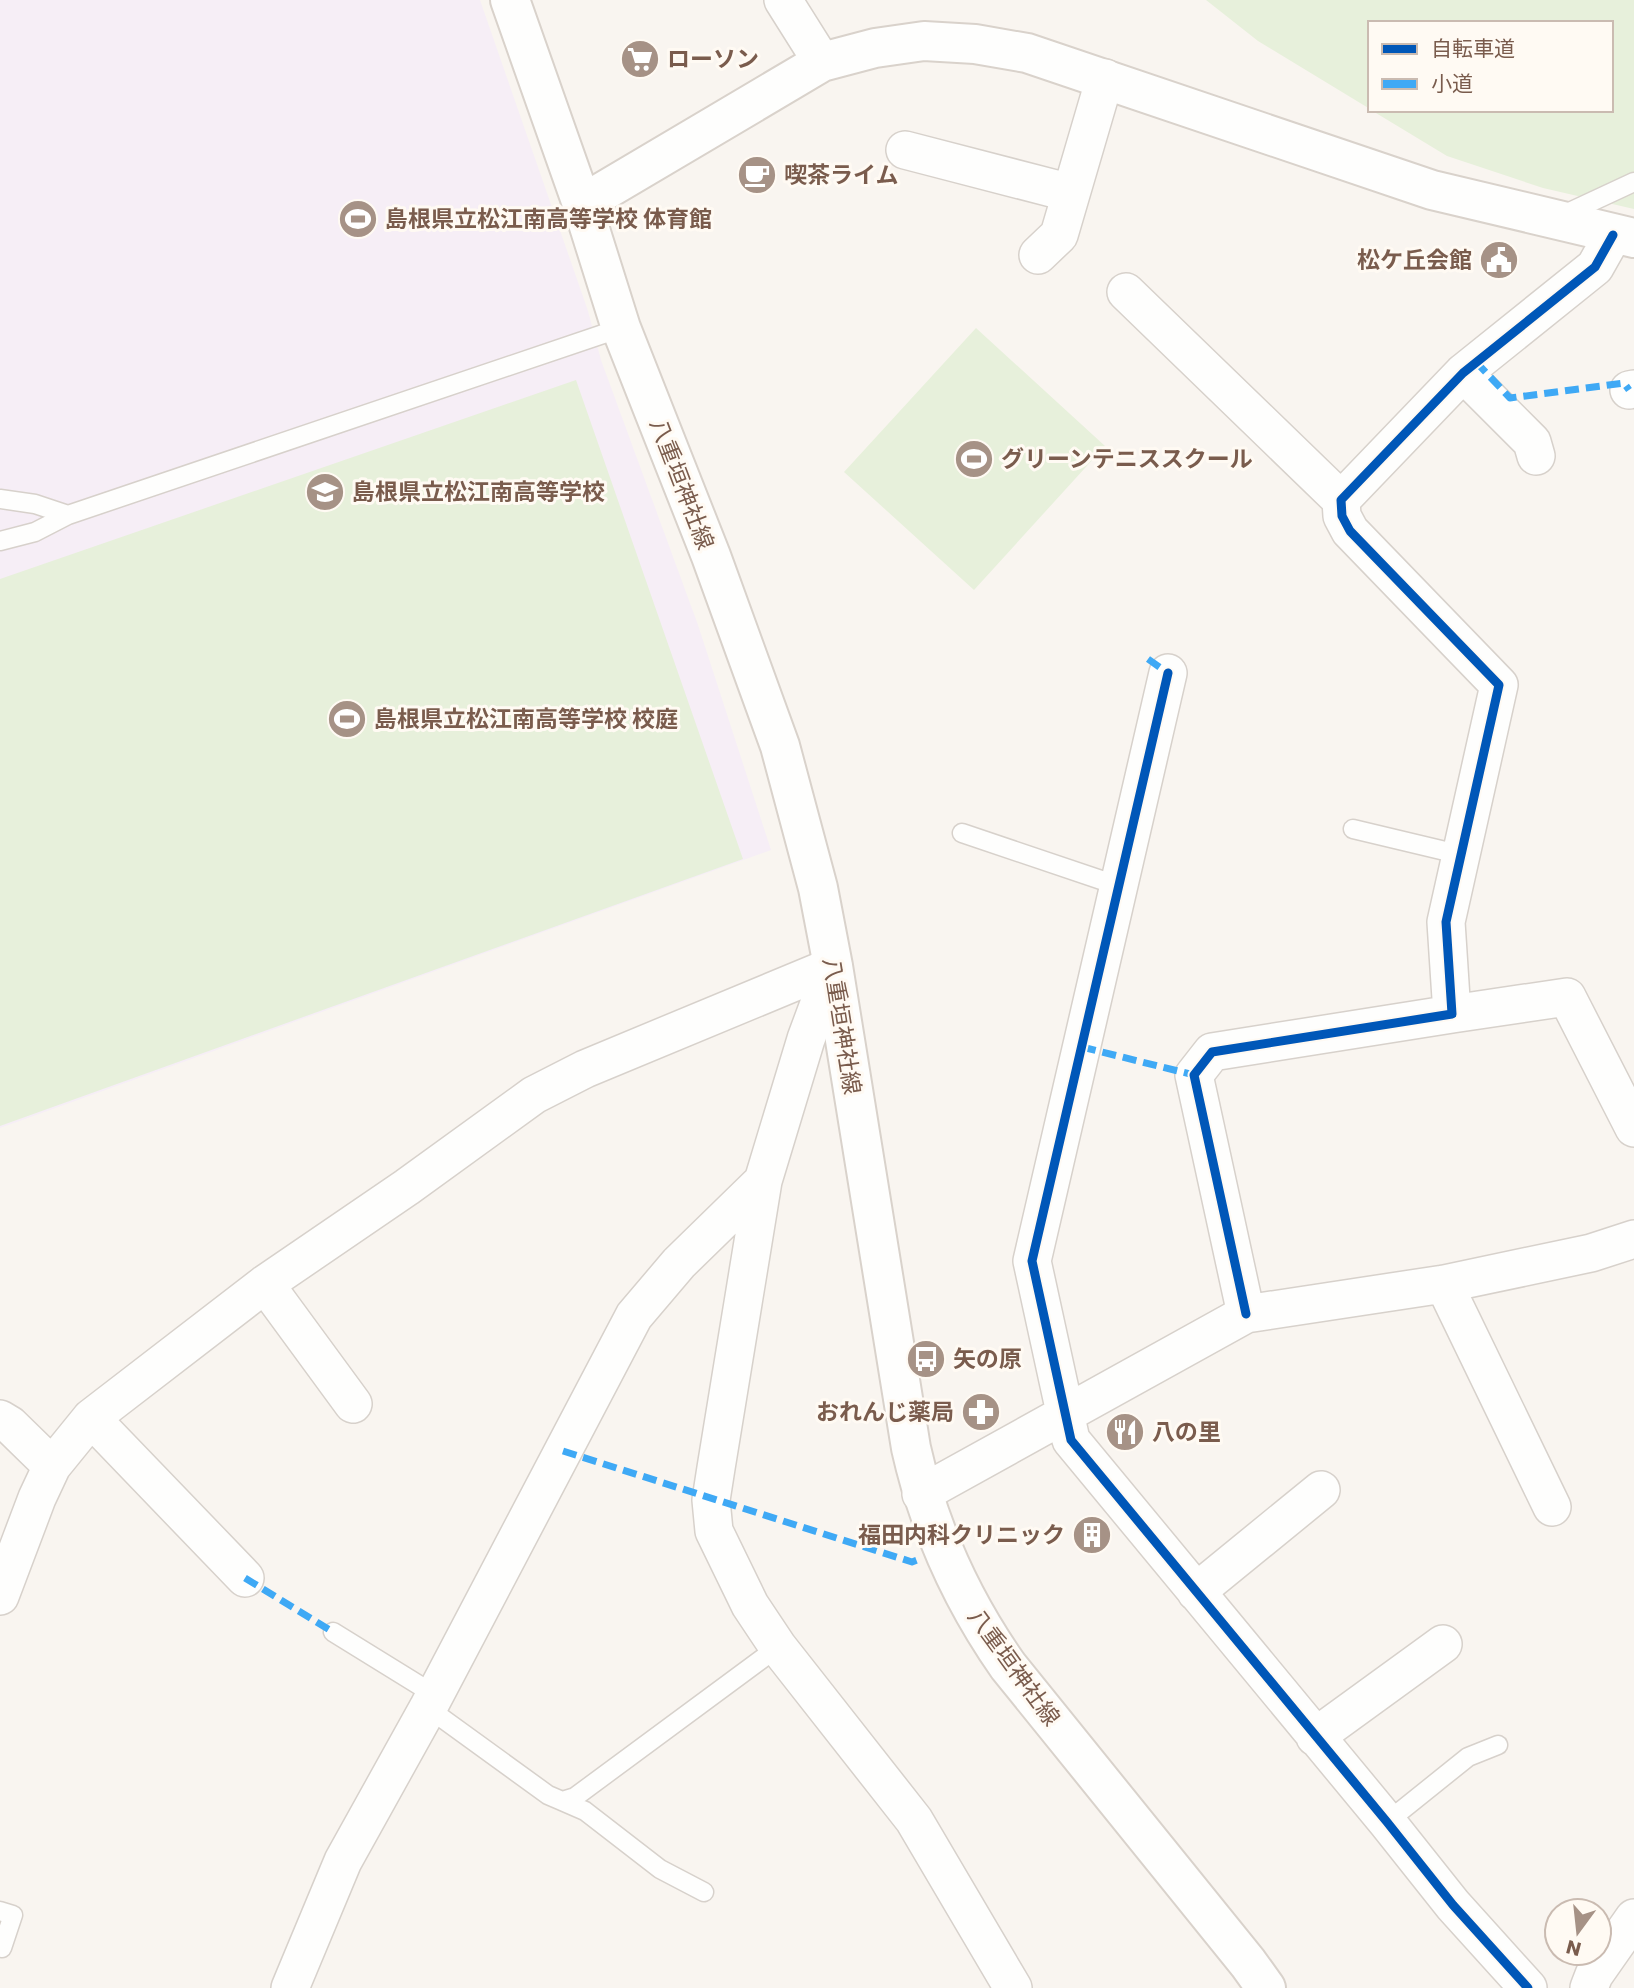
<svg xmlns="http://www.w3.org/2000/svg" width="1634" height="1988" font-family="Poppins,'Noto Sans JP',sans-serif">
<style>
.education{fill:#f6eef6}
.green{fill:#e7f0db}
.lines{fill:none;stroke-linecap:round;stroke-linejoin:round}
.lane-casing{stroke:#d7d1cb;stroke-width:21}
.street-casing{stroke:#d7d1cb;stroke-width:40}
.secondary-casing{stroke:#d9d2cb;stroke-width:42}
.lane{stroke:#fefefd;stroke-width:18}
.street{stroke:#fefefd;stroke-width:37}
.secondary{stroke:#fefefd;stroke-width:38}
.quiet{stroke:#3fa9f5;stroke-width:7;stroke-dasharray:14 7;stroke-linecap:butt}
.cycleway-casing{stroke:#fffaf3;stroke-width:13}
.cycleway{stroke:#0057b8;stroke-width:9}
.labels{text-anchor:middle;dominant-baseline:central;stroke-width:6;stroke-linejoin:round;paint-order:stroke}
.poi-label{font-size:23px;font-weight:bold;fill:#7a5c4d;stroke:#fffaf3;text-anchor:start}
.street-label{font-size:23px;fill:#7a5c4d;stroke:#fffaf3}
</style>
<rect width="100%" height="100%" fill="#f9f5f0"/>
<!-- education -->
<path class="education" d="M0,0H480L588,311L601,360L698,625L771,850L0,1128Z"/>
<!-- green -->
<path class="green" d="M1206,0H1634V209L1543,188L1447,156L1371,110H1611V23H1370V109L1258,41Z
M976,328L1105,446L974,590L844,472Z
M576,380L743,859L0,1126V579Z"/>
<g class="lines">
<!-- lane casing -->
<g class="lane-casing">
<path id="lane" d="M1561,216L1634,182
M0,499L35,504L68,515
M0,541L35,532L68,515L621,328
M1353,829L1462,855
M962,833L1119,886
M333,1632L435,1695
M428,1708L548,1795L562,1801L575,1797L778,1647
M562,1801L585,1811L660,1869L704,1892
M1387,1822L1468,1757L1498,1745
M0,1911L13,1915L2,1948"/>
</g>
<!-- street casing -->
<g class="street-casing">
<path id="street" d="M783,0L822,62
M905,150L1071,193
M1038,255L1059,235L1105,78
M1126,292L1341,500
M1463,373L1532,442L1536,456
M1629,390L1634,389
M1168,673L1032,1261L1071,1440L1387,1822L1453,1905L1528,1988
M1452,1014L1567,997L1634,1128
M763,1181L716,1468L711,1500L714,1531L750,1605L778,1647L914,1820L1013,1988
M265,1284L353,1404
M1444,1284L1552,1507
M1246,1314L1194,1075L1212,1052L1452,1014L1446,922L1499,685L1350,531L1342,516L1341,500L1463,373L1595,267L1613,235
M91,1418L245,1578
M0,1419L10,1425L52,1466
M921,1494L1246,1314L1444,1284L1591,1253L1634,1239
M1196,1592L1321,1490
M0,1596L37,1498L52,1466L91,1418L265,1284L407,1187L534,1095L585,1069L833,966
M1315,1737L1443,1644
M290,1988L343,1861L428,1708L634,1316L679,1263L763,1181L806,1039L833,966
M1589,1988L1594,1975L1634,1918"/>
</g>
<!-- secondary casing -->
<g class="secondary-casing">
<path id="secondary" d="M510,0L582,204L621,328L711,556L780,746L818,888L833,966L911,1448C929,1528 961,1599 1008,1666L1248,1963L1266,1988
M582,204L822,62L875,48L924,41L975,44L1027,53L1432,190L1634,238"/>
</g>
<!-- lane -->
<use href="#lane" class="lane"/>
<!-- street -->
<use href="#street" class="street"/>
<!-- secondary -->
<use href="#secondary" class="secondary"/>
<!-- quiet -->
<path class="quiet" d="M1476,362L1510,398L1624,383L1629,390
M1148,659L1168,673
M1082,1047L1194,1075
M563,1451L912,1562L920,1559
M245,1578L333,1632"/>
<!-- cycleway casing -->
<g class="cycleway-casing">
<path id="cycleway" d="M1168,673L1032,1261L1071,1440L1387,1822L1453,1905L1528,1988
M1246,1314L1194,1075L1212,1052L1452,1014L1446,922L1499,685L1350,531L1342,516L1341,500L1463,373L1595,267L1613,235"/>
</g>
<!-- cycleway -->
<use href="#cycleway" class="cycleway"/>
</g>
<!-- icons -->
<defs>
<g id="supermarket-disc" transform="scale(2.0125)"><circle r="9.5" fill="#a69286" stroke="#fffaf3"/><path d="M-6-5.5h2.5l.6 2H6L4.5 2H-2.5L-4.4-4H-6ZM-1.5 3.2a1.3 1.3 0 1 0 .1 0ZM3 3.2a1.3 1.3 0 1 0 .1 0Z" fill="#fff"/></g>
<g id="cafe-disc" transform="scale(2.0125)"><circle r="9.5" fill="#a69286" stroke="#fffaf3"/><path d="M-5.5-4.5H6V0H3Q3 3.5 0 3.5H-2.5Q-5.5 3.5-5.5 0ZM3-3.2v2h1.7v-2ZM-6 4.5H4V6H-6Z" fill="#fff"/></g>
<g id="stadium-disc" transform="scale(2.0125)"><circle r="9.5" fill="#a69286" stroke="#fffaf3"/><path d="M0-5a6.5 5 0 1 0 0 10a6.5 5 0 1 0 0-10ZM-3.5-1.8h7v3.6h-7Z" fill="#fff"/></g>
<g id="civic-disc" transform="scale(2.0125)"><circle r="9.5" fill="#a69286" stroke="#fffaf3"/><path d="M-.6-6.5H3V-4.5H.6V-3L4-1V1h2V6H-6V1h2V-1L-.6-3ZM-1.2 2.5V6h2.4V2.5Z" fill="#fff"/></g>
<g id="school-disc" transform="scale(2.0125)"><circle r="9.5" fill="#a69286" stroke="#fffaf3"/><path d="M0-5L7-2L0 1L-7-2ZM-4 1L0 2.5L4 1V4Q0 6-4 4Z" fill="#fff"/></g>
<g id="bus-disc" transform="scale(2.0125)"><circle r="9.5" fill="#a69286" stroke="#fffaf3"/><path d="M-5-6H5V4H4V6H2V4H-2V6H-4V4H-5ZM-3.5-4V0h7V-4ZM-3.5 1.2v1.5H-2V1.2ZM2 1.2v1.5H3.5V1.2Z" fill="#fff"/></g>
<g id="pharmacy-disc" transform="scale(2.0125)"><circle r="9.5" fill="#a69286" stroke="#fffaf3"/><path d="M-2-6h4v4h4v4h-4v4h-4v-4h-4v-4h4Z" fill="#fff"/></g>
<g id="restaurant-disc" transform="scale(2.0125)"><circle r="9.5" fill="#a69286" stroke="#fffaf3"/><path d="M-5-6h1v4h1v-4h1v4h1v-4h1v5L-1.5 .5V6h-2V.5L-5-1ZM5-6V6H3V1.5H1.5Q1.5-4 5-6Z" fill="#fff"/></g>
<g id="building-disc" transform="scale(2.0125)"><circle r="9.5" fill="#a69286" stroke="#fffaf3"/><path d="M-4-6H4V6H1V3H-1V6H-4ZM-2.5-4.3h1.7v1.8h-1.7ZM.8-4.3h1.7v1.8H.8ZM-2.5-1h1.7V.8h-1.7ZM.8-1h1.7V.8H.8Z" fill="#fff"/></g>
</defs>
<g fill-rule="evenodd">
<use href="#supermarket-disc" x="640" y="59"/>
<use href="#cafe-disc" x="757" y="175"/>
<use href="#stadium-disc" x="358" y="219"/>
<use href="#civic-disc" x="1499" y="260"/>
<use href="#stadium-disc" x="974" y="459"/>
<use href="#school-disc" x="325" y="492"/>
<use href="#stadium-disc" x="347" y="719"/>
<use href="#bus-disc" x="926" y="1359"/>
<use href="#pharmacy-disc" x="981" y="1412"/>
<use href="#restaurant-disc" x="1125" y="1432"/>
<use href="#building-disc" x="1092" y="1535"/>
</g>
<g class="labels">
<!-- poi labels -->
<g class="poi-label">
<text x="667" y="59">ローソン</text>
<text x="784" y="175">喫茶ライム</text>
<text x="385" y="219">島根県立松江南高等学校 体育館</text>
<text x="1472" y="260" text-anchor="end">松ケ丘会館</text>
<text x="1001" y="459">グリーンテニススクール</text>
<text x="352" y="492">島根県立松江南高等学校</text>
<text x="374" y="719">島根県立松江南高等学校 校庭</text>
<text x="953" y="1359">矢の原</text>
<text x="954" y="1412" text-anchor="end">おれんじ薬局</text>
<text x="1152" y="1432">八の里</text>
<text x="1065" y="1535" text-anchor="end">福田内科クリニック</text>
</g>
<!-- street labels -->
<g class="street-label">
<text transform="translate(682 484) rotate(69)">八重垣神社線</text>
<text transform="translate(842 1026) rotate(81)">八重垣神社線</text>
<text transform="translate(1014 1667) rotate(54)">八重垣神社線</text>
</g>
</g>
<!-- legend -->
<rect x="1368" y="21" width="245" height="91" fill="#fffaf3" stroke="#cabbb1" stroke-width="2"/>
<rect x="1382" y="44" width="35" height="10" fill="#0057b8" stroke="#cabbb1" stroke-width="2"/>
<text x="1431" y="56" font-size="21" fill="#7a5c4d">自転車道</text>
<rect x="1382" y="79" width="35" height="10" fill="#3fa9f5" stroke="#cabbb1" stroke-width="2"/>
<text x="1431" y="91" font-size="21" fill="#7a5c4d">小道</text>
<!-- north arrow -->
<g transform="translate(1578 1932) rotate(195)"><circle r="33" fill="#fffaf3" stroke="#cabbb1" stroke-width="2"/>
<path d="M0-5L12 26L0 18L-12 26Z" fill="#a69286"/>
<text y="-10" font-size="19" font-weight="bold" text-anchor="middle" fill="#7a5c4d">N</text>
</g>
</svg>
